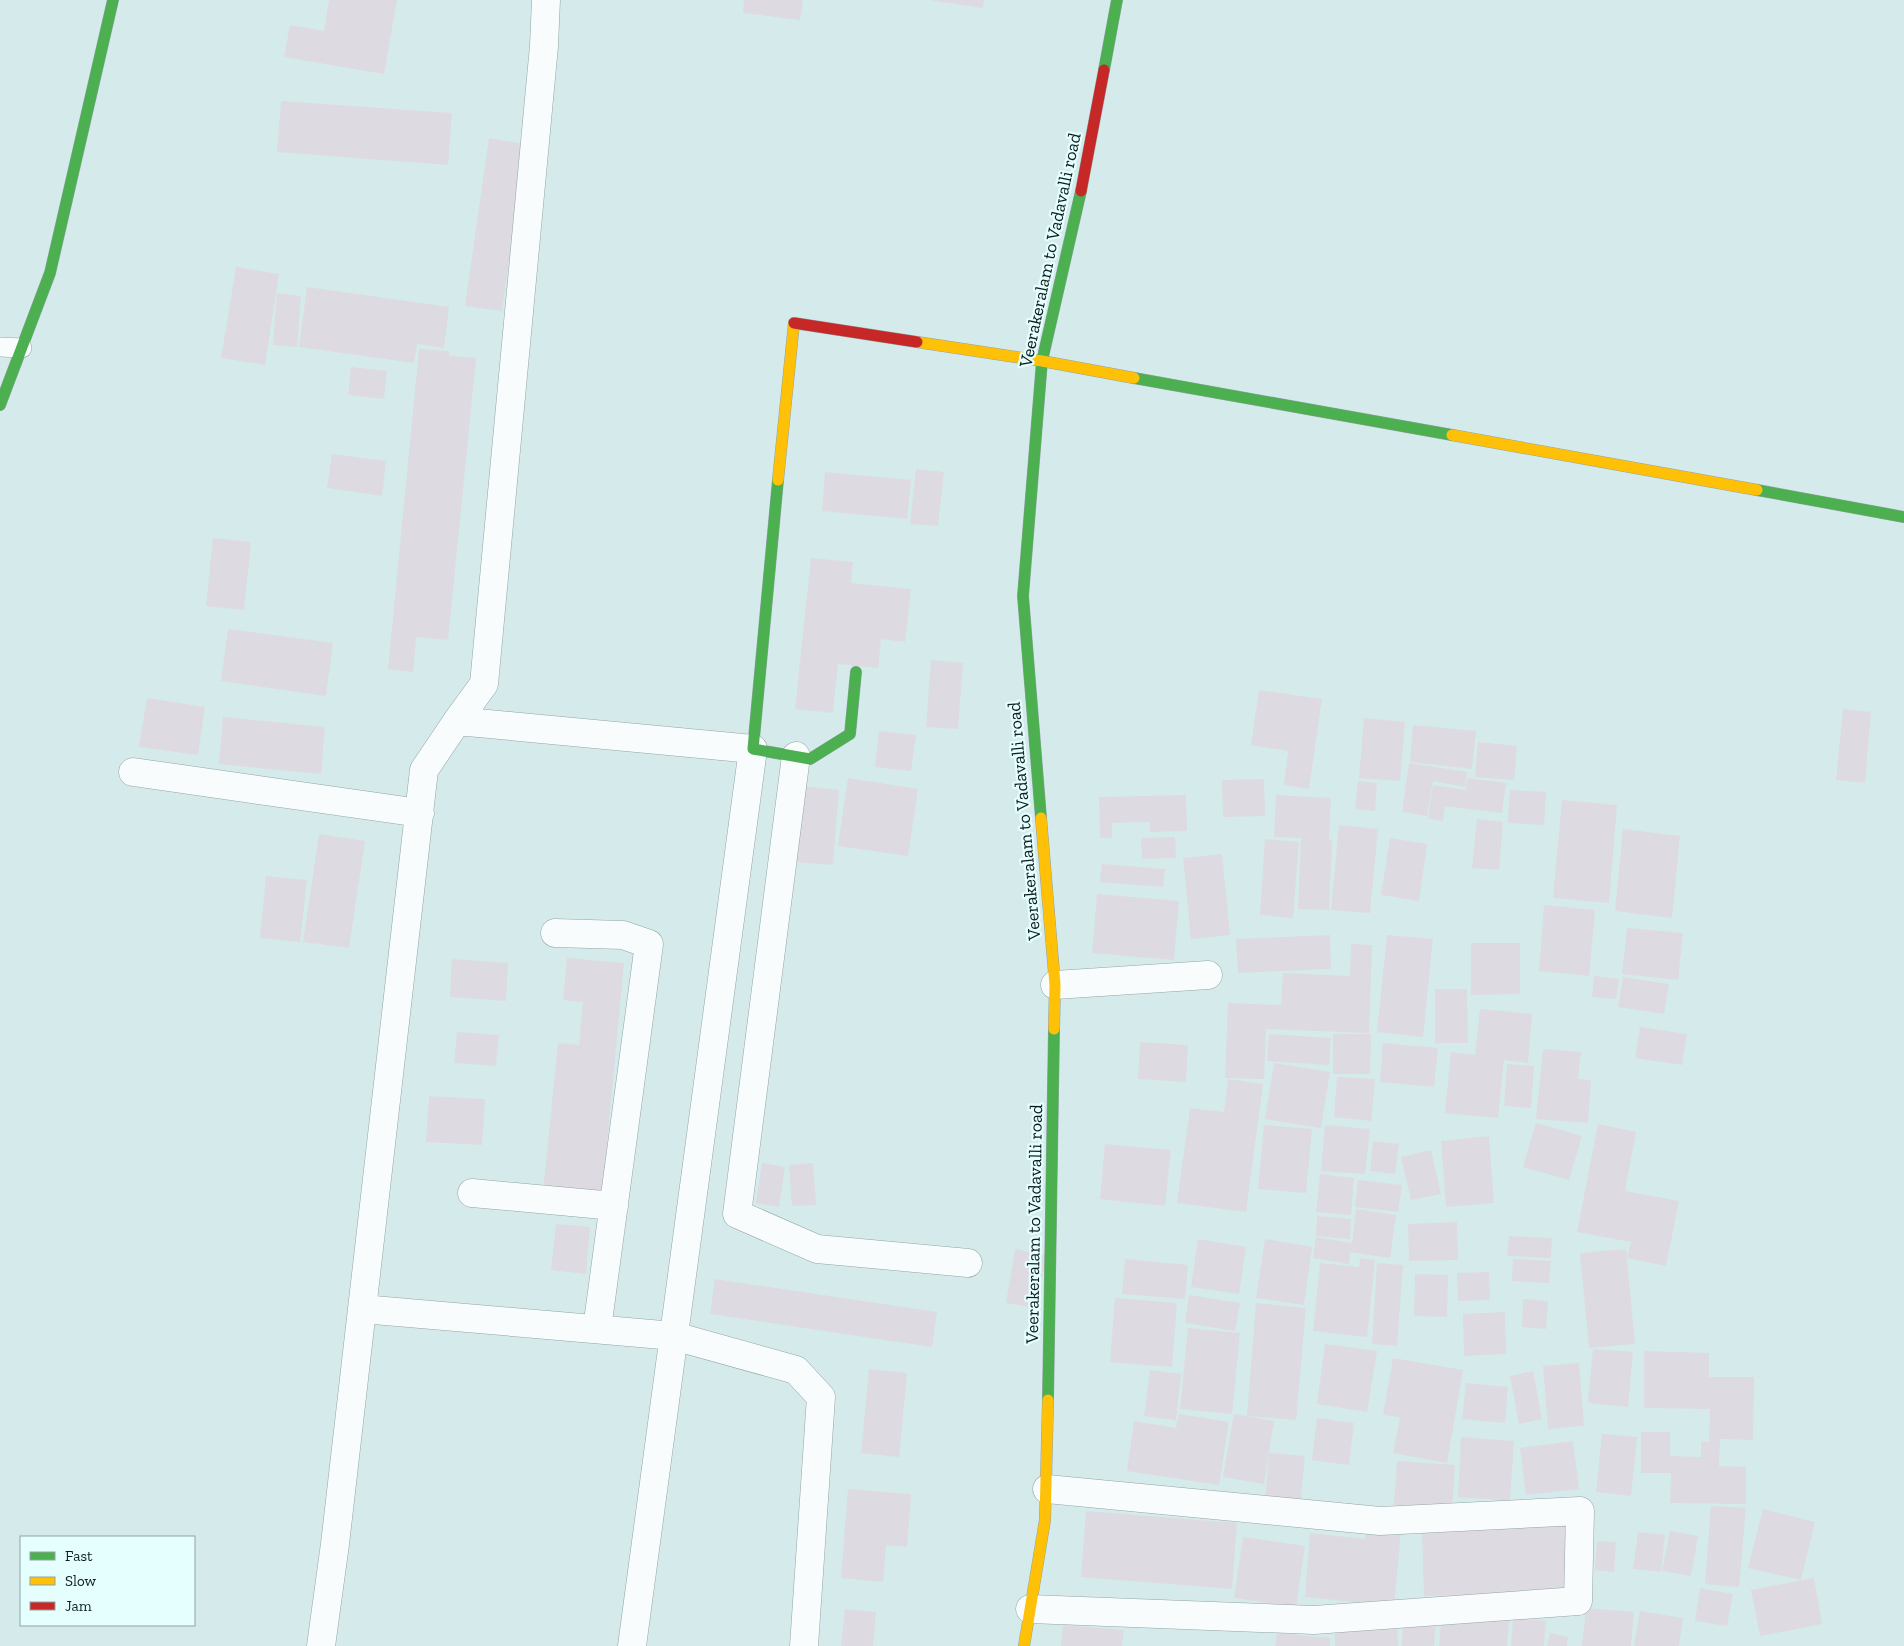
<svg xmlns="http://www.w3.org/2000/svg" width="1904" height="1646" font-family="'Zilla Slab',serif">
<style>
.building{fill:#dddae2}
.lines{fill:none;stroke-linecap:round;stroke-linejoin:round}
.lane-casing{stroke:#93a4a5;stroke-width:20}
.street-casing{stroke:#93a4a5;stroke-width:29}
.fast-casing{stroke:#93a4a5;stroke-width:12}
.slow-casing{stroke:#93a4a5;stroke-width:12}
.jam-casing{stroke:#93a4a5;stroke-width:12}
.lane{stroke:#f9fcfc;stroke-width:19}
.street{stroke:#f9fcfc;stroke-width:28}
.fast{stroke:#4caf50;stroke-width:11}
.slow{stroke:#ffc107;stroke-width:11}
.jam{stroke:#c62828;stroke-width:11}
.labels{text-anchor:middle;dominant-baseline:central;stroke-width:4.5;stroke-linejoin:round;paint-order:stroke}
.street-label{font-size:18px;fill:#0d1c1c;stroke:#e5fefe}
</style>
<rect width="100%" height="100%" fill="#d5ebeb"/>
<!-- building -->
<path class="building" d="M329,0H397L384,74L284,57L290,25L324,31Z
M744,0H803L800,20L743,13Z
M929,0H984L983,8Z
M281,101L452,113L448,165L277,152Z
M489,138L525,144L502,311L465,306Z
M236,267L279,274L265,365L221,358Z
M307,287L449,307L444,348L417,344L414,363L299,347Z
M277,293L301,296L297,347L273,345Z
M419,349L449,351V356L476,358L448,640L416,637L413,672L388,669Z
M351,367L387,371L384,399L348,395Z
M332,454L386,461L382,496L327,488Z
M916,469L944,472L938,526L910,524Z
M825,472L911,480L907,519L822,511Z
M213,538L251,542L244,610L206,606Z
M811,558L853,562L851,583L911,589L905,642L881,639L878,668L838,664L833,713L795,709Z
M228,629L333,643L326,696L221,681Z
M931,660L963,663L958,729L926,727Z
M1259,690L1322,699L1309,789L1284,785L1288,751L1251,745Z
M147,698L205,707L198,755L139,747Z
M1843,709L1871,712L1865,783L1836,780Z
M223,717L325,727L321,774L219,764Z
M1364,718L1405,722L1400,781L1359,778Z
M1413,725L1476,731L1472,769L1410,762Z
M879,731L916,735L911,771L875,767Z
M1478,742L1517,746L1514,780L1475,777Z
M1409,763L1467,772L1465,787L1433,781L1427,816L1402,812Z
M848,778L918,789L908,856L838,846Z
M1467,778L1506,783L1502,813L1445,806L1443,821L1428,819L1433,785L1466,790Z
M1264,779L1265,816L1223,817L1222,780Z
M1358,781L1377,783L1375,811L1355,809Z
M802,786L839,790L833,865L795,862Z
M1510,790L1546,792L1544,825L1508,823Z
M1186,795L1187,831L1150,832V822L1112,823V838H1100L1099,797Z
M1276,795L1331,798L1329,840L1332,841L1329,910L1298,909L1301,838L1274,837Z
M1562,800L1617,805L1609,903L1553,898Z
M1477,819L1503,822L1499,870L1472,868Z
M1339,825L1378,829L1370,913L1331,910Z
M1623,829L1680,836L1672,918L1615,911Z
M319,834L365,841L349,948L303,942Z
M1175,837L1176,858L1142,859L1141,838Z
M1390,838L1427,844L1419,901L1381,895Z
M1265,839L1299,842L1293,918L1260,915Z
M1222,854L1230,935L1191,939L1183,858Z
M1102,864L1165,869L1163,887L1100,882Z
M266,876L307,880L300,942L260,938Z
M1097,894L1179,901L1174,960L1092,953Z
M1544,905L1595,910L1589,976L1539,971Z
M1627,928L1683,933L1678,980L1622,974Z
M1330,935L1331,969L1238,973L1236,939Z
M1387,935L1433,939L1423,1037L1377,1032Z
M1471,943H1520V994L1471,995Z
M1351,944L1372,945L1369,1033L1266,1029L1264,1079L1225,1078L1228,1003L1281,1005L1283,973L1350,976Z
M567,958L624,963L602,1197L543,1191L558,1043L579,1045L583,1002L563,1000Z
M452,959L508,963L506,1001L450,997Z
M1594,976L1619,979L1616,999L1592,997Z
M1623,977L1669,984L1664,1014L1618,1007Z
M1435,989H1467L1468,1043H1435Z
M1480,1009L1532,1014L1528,1063L1504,1060L1498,1118L1445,1113L1451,1052L1475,1055Z
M1640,1027L1687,1034L1682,1065L1635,1058Z
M457,1032L499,1035L496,1066L454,1063Z
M1269,1034L1331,1038L1329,1065L1267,1061Z
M1333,1034H1371L1370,1074H1333Z
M1140,1042L1188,1045L1186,1082L1138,1079Z
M1383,1043L1438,1048L1434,1087L1380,1082Z
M1543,1049L1581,1052L1578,1079L1591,1080L1588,1123L1536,1119Z
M1274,1063L1330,1072L1321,1128L1265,1119Z
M1507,1064L1534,1066L1531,1108L1504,1106Z
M1337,1077L1375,1079L1371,1121L1334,1117Z
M1228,1079L1263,1084L1246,1212L1177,1203L1190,1108L1224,1112Z
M429,1096L485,1099L482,1145L426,1142Z
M1536,1123L1582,1136L1569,1180L1523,1167Z
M1598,1124L1636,1132L1625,1191L1679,1201L1666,1266L1627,1258L1631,1242L1577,1232Z
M1264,1125L1312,1129L1306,1193L1258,1189Z
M1325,1125L1370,1129L1365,1174L1321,1171Z
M1489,1136L1494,1203L1446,1207L1441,1141Z
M1373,1141L1399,1144L1395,1174L1370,1171Z
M1105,1144L1171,1150L1165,1206L1100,1199Z
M1431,1150L1441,1194L1411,1200L1401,1157Z
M762,1163L785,1167L779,1207L756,1203Z
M813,1163L816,1205L792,1206L789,1165Z
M1320,1174L1354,1178L1351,1215L1316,1212Z
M1358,1180L1402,1185L1398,1212L1355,1207Z
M1356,1209L1396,1215L1390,1258L1350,1252L1349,1264L1313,1258L1316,1237L1352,1243Z
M1317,1216L1351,1219L1350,1239L1316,1236Z
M1457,1222L1458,1260L1409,1261L1408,1224Z
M556,1224L590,1227L586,1274L551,1270Z
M1509,1236L1552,1238L1551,1258L1507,1256Z
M1198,1239L1246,1247L1239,1294L1191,1287Z
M1265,1239L1312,1247L1304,1305L1256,1298Z
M1015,1249L1046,1255L1037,1308L1006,1303Z
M1626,1249L1635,1344L1589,1348L1580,1253Z
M1360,1258L1375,1260L1367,1337L1313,1331L1320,1263L1359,1267Z
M1125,1259L1188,1265L1185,1299L1122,1294Z
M1513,1259L1551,1261L1549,1283L1512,1281Z
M1377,1263L1403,1265L1397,1346L1372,1344Z
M1489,1272L1490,1300L1458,1301L1457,1273Z
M1415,1274L1448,1275L1447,1317L1414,1316Z
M715,1279L937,1312L932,1347L710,1314Z
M1189,1295L1240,1303L1235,1331L1185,1323Z
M1115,1298L1177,1303L1172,1367L1110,1362Z
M1523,1299L1548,1301L1546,1329L1522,1327Z
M1256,1303L1306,1308L1296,1420L1247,1416Z
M1505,1312L1506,1354L1464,1356L1463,1314Z
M1188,1328L1240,1333L1232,1414L1180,1409Z
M1325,1344L1377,1351L1367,1412L1317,1404Z
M1593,1349L1633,1352L1628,1407L1588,1403Z
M1644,1351L1709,1353V1377H1754L1753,1440L1720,1439L1719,1466L1746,1467V1504L1670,1503L1671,1473H1641V1432H1670V1456L1701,1457V1442H1709L1710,1409L1644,1408Z
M1393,1358L1463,1370L1447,1463L1393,1453L1400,1417L1383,1415Z
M1579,1363L1584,1426L1548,1429L1543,1366Z
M869,1369L907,1373L899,1457L861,1453Z
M1150,1370L1181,1374L1176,1420L1144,1416Z
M1533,1371L1542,1419L1519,1424L1510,1376Z
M1466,1383L1508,1387L1505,1423L1462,1419Z
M1179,1414L1229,1422L1219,1485L1127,1471L1134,1421L1176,1428Z
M1234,1414L1274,1421L1264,1484L1223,1477Z
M1317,1418L1354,1423L1349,1465L1312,1460Z
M1602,1434L1637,1437L1631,1496L1596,1492Z
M1461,1437L1514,1441L1510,1501L1458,1497Z
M1573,1441L1579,1489L1526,1495L1520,1448Z
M1269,1453L1305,1456L1300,1506L1265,1503Z
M1397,1461L1455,1465L1452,1508L1394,1505Z
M848,1489L911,1494L907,1547L886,1545L883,1582L841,1578Z
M1711,1506L1746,1508L1739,1587L1705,1584Z
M1763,1509L1815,1522L1801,1580L1748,1568Z
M1086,1511L1237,1523L1232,1589L1081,1577Z
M1566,1525L1569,1591L1424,1596L1422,1530Z
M1366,1529L1401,1532L1394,1606L1305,1597L1310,1533L1365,1539Z
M1670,1531L1698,1536L1691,1576L1662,1571Z
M1638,1532L1665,1535L1661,1572L1633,1569Z
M1243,1537L1305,1546L1296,1607L1234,1598Z
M1597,1541L1616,1542L1614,1572L1595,1570Z
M1814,1578L1822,1624L1760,1636L1751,1590Z
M1700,1588L1733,1594L1727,1626L1695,1621Z
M1586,1608L1634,1612L1631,1646H1582Z
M845,1609L876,1612L873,1646H841Z
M1640,1611L1683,1618L1679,1646H1634Z
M1442,1614L1509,1619L1507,1646H1439Z
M1403,1617L1436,1619L1434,1646H1402Z
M1513,1618L1546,1621L1544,1646H1511Z
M1397,1620L1398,1646H1335V1621Z
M1063,1625L1124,1630L1122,1646H1061Z
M1277,1633L1330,1638V1646H1275Z
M1550,1633L1568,1637L1567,1646H1547Z"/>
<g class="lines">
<!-- lane casing -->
<g class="lane-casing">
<path id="lane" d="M0,347L22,348"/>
</g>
<!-- street casing -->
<g class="street-casing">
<path id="street" d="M457,721L753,749L632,1646
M796,756L737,1214L817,1249L968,1263
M133,772L420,813
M555,933L623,935L649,944L597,1329
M1055,985L1208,975
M472,1193L614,1206
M362,1309L674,1336L796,1370L821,1397L804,1646
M1030,1609L1314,1620L1578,1601L1580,1511L1380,1521L1047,1489
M321,1646L335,1544L424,770L457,721L484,684L544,46L546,0"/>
</g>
<!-- fast casing -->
<g class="fast-casing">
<path id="fast" d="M1104,70L1117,0
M1134,378L1452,435
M0,405L50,273L113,0
M778,480L753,749L810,759L850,734L856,672
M1757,490L1904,517
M1041,818L1023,596L1042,361L1081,191
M1048,1400L1054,1029"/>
</g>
<!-- slow casing -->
<g class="slow-casing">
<path id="slow" d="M917,342L1042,361L1134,378
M1452,435L1757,490
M778,480L794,323
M1041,818L1055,985L1054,1029
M1024,1646L1045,1520L1048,1400"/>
</g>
<!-- jam casing -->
<g class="jam-casing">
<path id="jam" d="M1081,191L1104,70
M794,323L917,342"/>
</g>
<!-- lane -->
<use href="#lane" class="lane"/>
<!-- street -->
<use href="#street" class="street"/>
<!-- fast -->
<use href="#fast" class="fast"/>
<!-- slow -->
<use href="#slow" class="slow"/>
<!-- jam -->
<use href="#jam" class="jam"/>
</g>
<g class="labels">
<!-- street labels -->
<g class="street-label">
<text transform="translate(1050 250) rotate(-78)">Veerakeralam to Vadavalli road</text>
<text transform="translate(1024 821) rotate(-95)">Veerakeralam to Vadavalli road</text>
<text transform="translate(1034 1224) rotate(-89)">Veerakeralam to Vadavalli road</text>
</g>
</g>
<!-- legend -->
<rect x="20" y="1536" width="175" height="90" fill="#e5fefe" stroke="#8fa4a4"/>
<rect x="30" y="1552" width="25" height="8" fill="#4caf50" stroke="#8fa4a4"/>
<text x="65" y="1561" font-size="15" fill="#0d1c1c">Fast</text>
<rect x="30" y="1577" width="25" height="8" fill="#ffc107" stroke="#8fa4a4"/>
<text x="65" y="1586" font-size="15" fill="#0d1c1c">Slow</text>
<rect x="30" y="1602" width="25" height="8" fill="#c62828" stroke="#8fa4a4"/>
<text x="65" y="1611" font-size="15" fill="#0d1c1c">Jam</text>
</svg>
